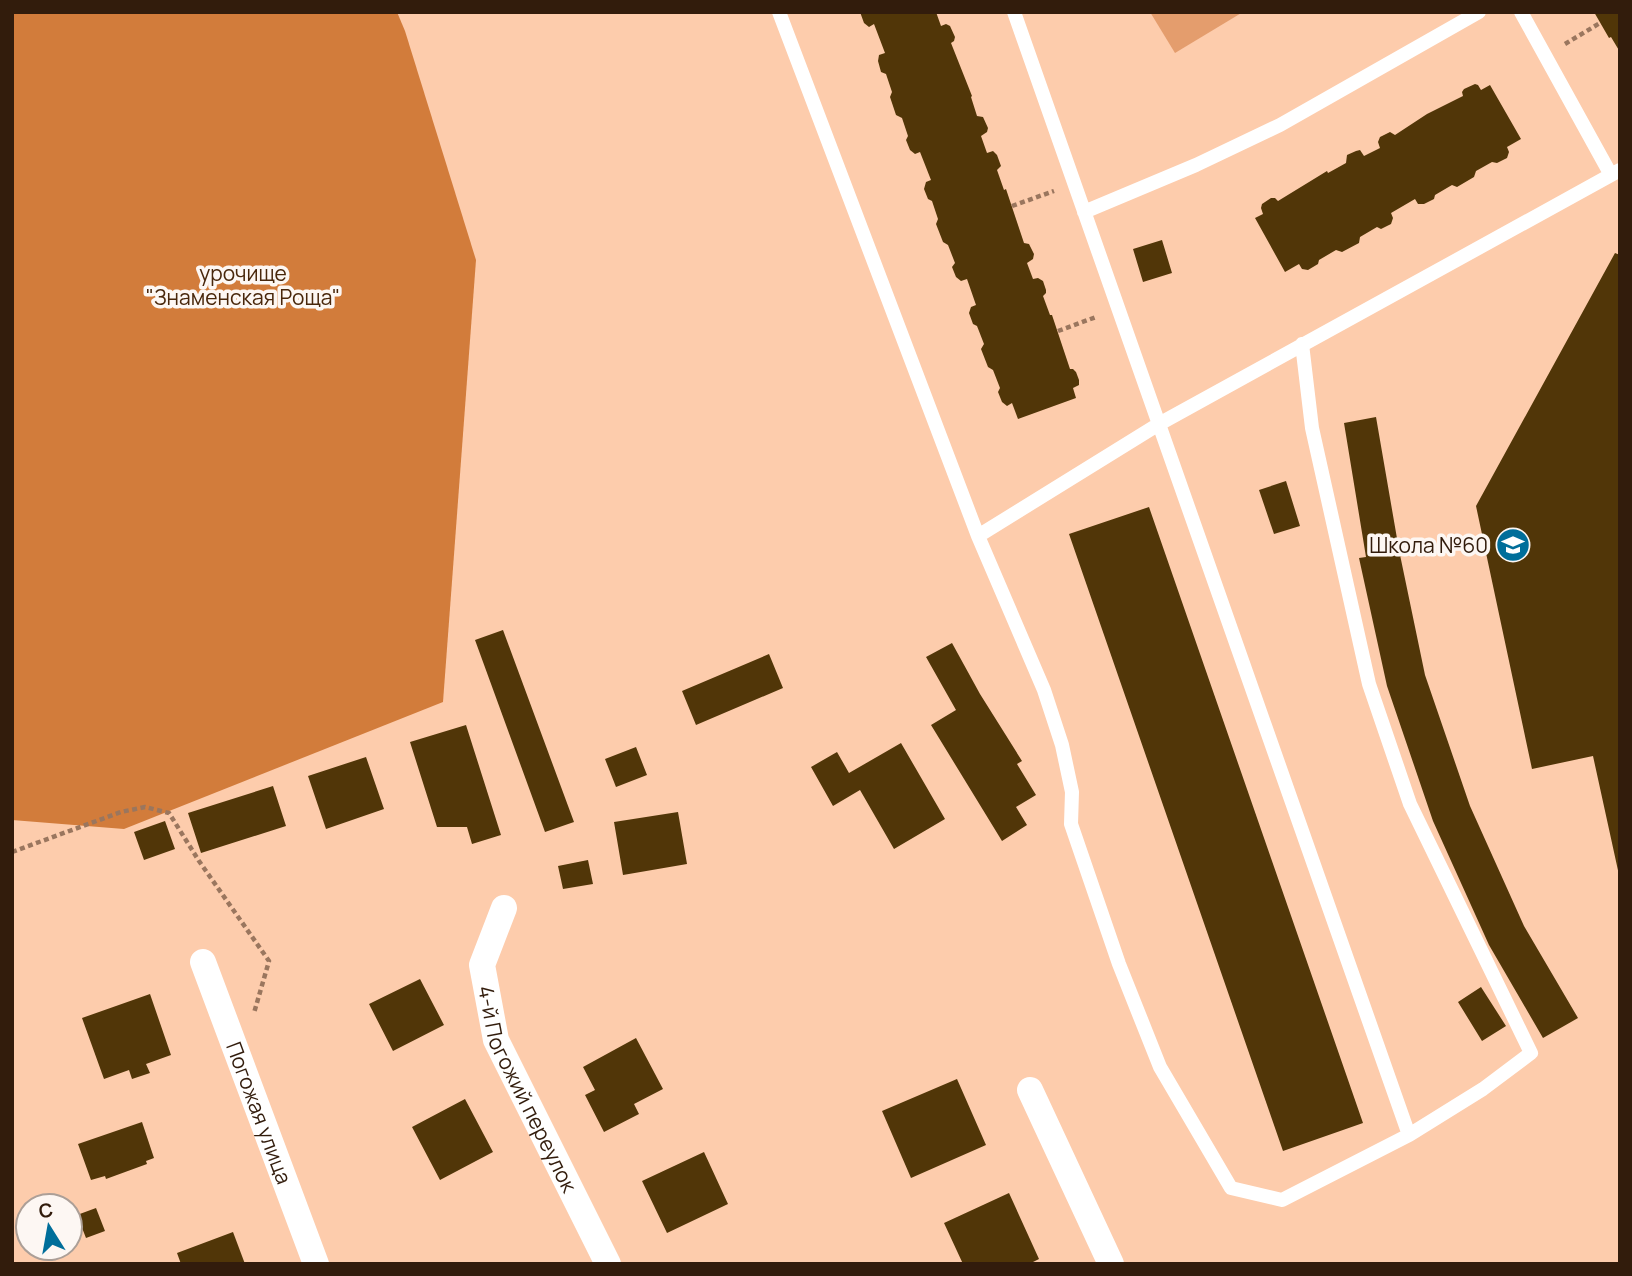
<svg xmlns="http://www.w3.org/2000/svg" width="1632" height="1276" font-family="Manrope,sans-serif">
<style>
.green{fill:#e49d6d}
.forest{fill:#d27c3b}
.building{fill:#513608}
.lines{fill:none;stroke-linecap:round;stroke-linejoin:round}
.path{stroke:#9a765e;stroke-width:4.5;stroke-dasharray:5 3.5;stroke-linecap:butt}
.lane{stroke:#fff;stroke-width:14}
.street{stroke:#fff;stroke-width:26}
.labels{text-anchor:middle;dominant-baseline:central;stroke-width:7;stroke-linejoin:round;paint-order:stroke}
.park-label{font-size:21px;fill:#49270b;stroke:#fdf7f3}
.poi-label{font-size:21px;fill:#321c0c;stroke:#fdf7f3;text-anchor:end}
.street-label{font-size:21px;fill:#321c0c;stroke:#fdf7f3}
</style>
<rect width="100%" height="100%" fill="#fdccac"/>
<!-- green -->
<path class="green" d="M1150,12H1243L1175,53Z"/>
<!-- forest -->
<path class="forest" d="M12,12H397L405,31L476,260L443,702L124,829L12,820Z"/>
<!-- building -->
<path class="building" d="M860,12H936L941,26L946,24L950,26L955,37L954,41L951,43L972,96L971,97L977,116L983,117L988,128L987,132L981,136L987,153L993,151L997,155L1001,166L997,170L1004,190L1006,189L1024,243L1029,244L1034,254L1033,259L1027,263L1033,279L1038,278L1043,281L1046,290V293L1043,296L1050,315H1052L1070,369H1073L1076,372L1079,380V385L1073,388L1076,398L1018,419L1012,403L1007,406L1002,402L998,392L1000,388L993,370L988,367L981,349L984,344L977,326L973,324L969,313L971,307L976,305L967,279L961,281L956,277L952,267L955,263L948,245L943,242L936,224L938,219L932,201L928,199L924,189L926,182L931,180L920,152L915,154L910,150L906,140L908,136L902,118L896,115L890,97L892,92L886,74L881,72L878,61L879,55L885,53L874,24L869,27L864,23Z
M1594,12H1620V52L1611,37L1609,38Z
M1475,84L1478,85L1481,90L1490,85L1521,139L1507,147L1509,152L1507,158L1497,163L1492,162L1476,171L1474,177L1457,187L1452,185L1435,195L1434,199L1424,204H1418L1415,199L1391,213L1393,218L1391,224L1381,229L1377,227L1360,237L1359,243L1342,252L1336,250L1319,260L1318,264L1308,270L1302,269L1299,264L1285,272L1255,218L1263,214L1261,208L1262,204L1271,198H1275L1278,201L1327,171L1328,173L1346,163L1347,155L1356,151L1360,150L1364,156L1380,148L1378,142L1380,137L1390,132L1395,135L1427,114L1463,96L1462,92L1464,89Z
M1162,240L1172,273L1143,282L1133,249Z
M1615,253L1620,255L1619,875L1593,756L1532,769L1476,506Z
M1376,417L1399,550L1425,675L1470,806L1524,926L1578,1018L1543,1038L1489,945L1433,821L1387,686L1359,558L1366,557L1344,423Z
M1286,481L1300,526L1274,534L1259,490Z
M1149,507L1363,1123L1283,1151L1069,534Z
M503,630L574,822L545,832L475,640Z
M952,643L980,694L1022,761L1017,764L1036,795L1016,807L1027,825L1002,841L931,725L956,710L926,657Z
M769,654L783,688L696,725L682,691Z
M466,725L501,835L472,844L467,827H437L410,742Z
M901,743L945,819L894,849L860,790L833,806L811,767L837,752L849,773Z
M636,747L647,775L616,787L605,759Z
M366,757L384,809L326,829L308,776Z
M273,786L286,826L201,853L188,813Z
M678,812L687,864L623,875L614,822Z
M165,821L175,849L144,860L134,832Z
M588,860L593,884L563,889L558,866Z
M420,979L444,1025L393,1051L369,1004Z
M1481,987L1506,1026L1482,1041L1458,1002Z
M150,994L171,1055L146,1064L150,1073L132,1079L129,1070L104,1079L82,1018Z
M636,1038L663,1089L634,1104L639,1114L604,1132L585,1095L595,1090L583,1067Z
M957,1079L986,1145L911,1178L882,1111Z
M465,1099L493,1152L440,1180L412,1127Z
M142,1122L154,1158L146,1161L147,1164L106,1179L105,1176L91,1180L78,1144Z
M704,1152L728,1204L667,1233L642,1181Z
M1009,1193L1039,1259L1029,1264H963L944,1223Z
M96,1208L105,1231L86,1238L77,1215Z
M233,1232L245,1264H181L177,1253Z"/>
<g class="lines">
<!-- path -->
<path class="path" d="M1565,44L1600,23
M1012,206L1054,191
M1058,331L1096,317
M12,852L121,812L145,807L169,813L199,861L269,961L254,1013"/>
<!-- lane -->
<path class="lane" d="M779,12L978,536L1044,690L1062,745L1072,792L1071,824L1119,964L1160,1067L1231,1188L1282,1200L1409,1135
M1014,12L1409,1135L1483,1089L1531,1053L1410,804L1369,684L1312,428L1302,344
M1521,12L1611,175
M1084,212L1196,165L1280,125L1479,12
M978,536L1159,424L1620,170"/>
<!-- street -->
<g class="street">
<path id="s1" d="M504,908L482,965L496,1040L608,1264"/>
<path id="s2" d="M203,962L316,1264"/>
<path d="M1030,1090L1111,1264"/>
</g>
</g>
<!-- icons -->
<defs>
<g id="school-disc" transform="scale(1.75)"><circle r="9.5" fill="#006e9a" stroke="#fdf7f3"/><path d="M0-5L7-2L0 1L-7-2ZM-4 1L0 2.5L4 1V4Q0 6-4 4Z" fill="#fff"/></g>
</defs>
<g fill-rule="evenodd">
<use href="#school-disc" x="1513" y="545"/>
</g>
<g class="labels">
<!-- park labels -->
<g class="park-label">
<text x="243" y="273">урочище<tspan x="243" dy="24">"Знаменская Роща"</tspan></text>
</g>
<!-- poi labels -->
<g class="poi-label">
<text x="1488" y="545">Школа №60</text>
</g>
<!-- street labels -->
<g class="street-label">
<text stroke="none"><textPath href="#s1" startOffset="194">4-й Погожий переулок</textPath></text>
<text stroke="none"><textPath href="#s2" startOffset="161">Погожая улица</textPath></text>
</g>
</g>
<!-- border -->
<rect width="1632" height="1276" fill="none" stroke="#321c0c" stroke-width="28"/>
<!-- north arrow -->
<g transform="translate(49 1227) rotate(349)"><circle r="33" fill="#fdf7f3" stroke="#ac9f97" stroke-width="2"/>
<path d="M0-5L12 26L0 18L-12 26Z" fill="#006e9a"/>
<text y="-10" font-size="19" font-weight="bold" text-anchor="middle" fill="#321c0c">С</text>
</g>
</svg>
